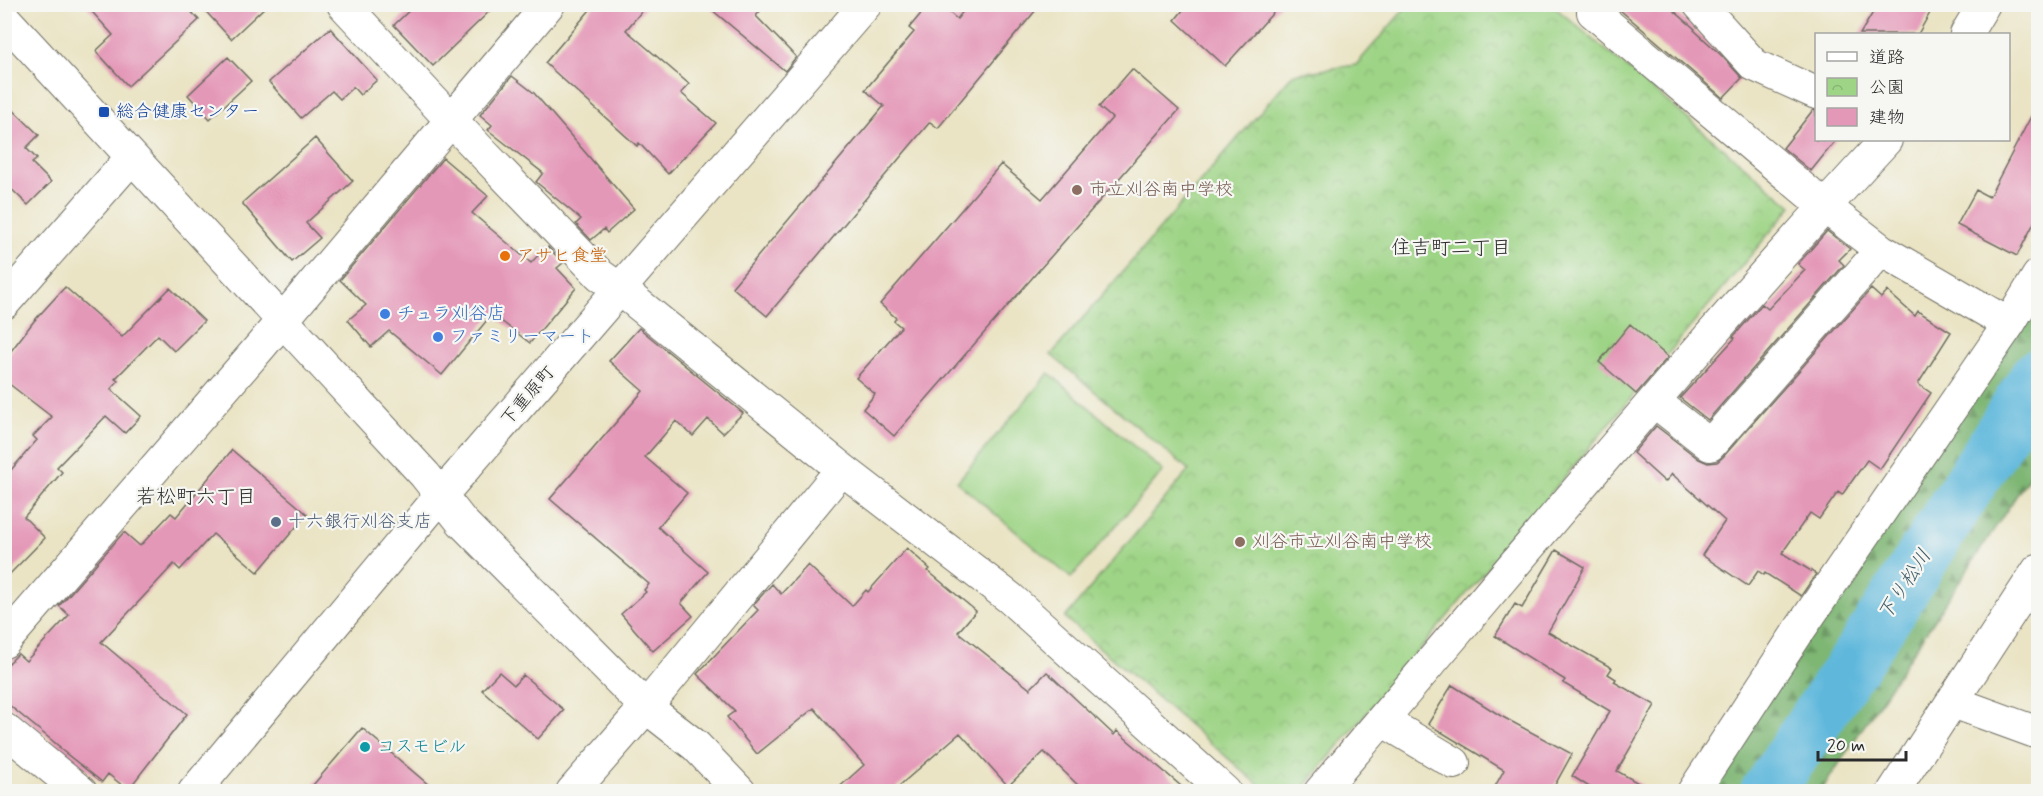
<svg xmlns="http://www.w3.org/2000/svg" width="2043" height="796" font-family="Mynerve,'Klee One',sans-serif">
<style>
.forest{fill:url(#forest-firs);stroke:#54704f;stroke-width:1.5}
.park{fill:url(#park-crowns);stroke:#648058;stroke-width:1.5}
.pitch{fill:#9ed486;stroke:#648058;stroke-width:1.5}
.lines{fill:none;stroke-linecap:round;stroke-linejoin:round}
.river{stroke:#5eb8dc;stroke-width:54}
.building{fill:#e498b8}
.minor-casing{stroke:#6e6c61;stroke-width:34}
.minor{stroke:#fff;stroke-width:32}
.transit-dot{fill:#1a4fb4;stroke:#f6f6f2;stroke-width:2}
.education-dot{fill:#8d6e63;stroke:#f6f6f2;stroke-width:2}
.food-dot{fill:#e8710a;stroke:#f6f6f2;stroke-width:2}
.shop-dot{fill:#3f7fe0;stroke:#f6f6f2;stroke-width:2}
.service-dot{fill:#5c6f8a;stroke:#f6f6f2;stroke-width:2}
.culture-dot{fill:#0f9aa8;stroke:#f6f6f2;stroke-width:2}
.labels{text-anchor:middle;dominant-baseline:central;stroke-width:4.5;stroke-linejoin:round;paint-order:stroke}
.transit-label{font-size:18px;fill:#164399;stroke:#f6f6f2;text-anchor:start}
.education-label{font-size:18px;fill:#785e54;stroke:#f6f6f2;text-anchor:start}
.food-label{font-size:18px;fill:#c56008;stroke:#f6f6f2;text-anchor:start}
.shop-label{font-size:18px;fill:#366cbe;stroke:#f6f6f2;text-anchor:start}
.street-label{font-size:18px;fill:#2b2b2b;stroke:#f6f6f2}
.service-label{font-size:18px;fill:#4e5e75;stroke:#f6f6f2;text-anchor:start}
.culture-label{font-size:18px;fill:#0d838f;stroke:#f6f6f2;text-anchor:start}
.neighbourhood-label{font-size:20px;fill:#2b2b2b;stroke:#f6f6f2}
.water-label{font-size:20px;font-style:italic;fill:#3d5c69;stroke:#f6f6f2}
</style>
<defs>
<pattern id="forest-firs" width="22" height="20" patternUnits="userSpaceOnUse" patternTransform="scale(1.5)"><rect width="22" height="20" fill="#7eb673"/><path d="M5 1l3.5 6h-7zM16 11l3.5 6h-7z" fill="#67945f"/></pattern>
<pattern id="park-crowns" width="20" height="18" patternUnits="userSpaceOnUse" patternTransform="scale(1.5)"><rect width="20" height="18" fill="#9ed486"/><path d="M2 6a3 3 0 1 1 6 0M12 15a3 3 0 1 1 6 0" fill="none" stroke="#88b674"/></pattern>
</defs>
<rect width="100%" height="100%" fill="#f6f6f2"/>
<filter id="ink" filterUnits="userSpaceOnUse"><feTurbulence type="fractalNoise" baseFrequency=".0167" numOctaves="2"/><feDisplacementMap in="SourceGraphic" scale="12" xChannelSelector="R" yChannelSelector="G"/><feConvolveMatrix kernelMatrix="1 2 1 2 8 2 1 2 1" color-interpolation-filters="sRGB"/></filter>
<filter id="wash" filterUnits="userSpaceOnUse"><feTurbulence type="fractalNoise" baseFrequency=".008" numOctaves="4" result="noise"/><feDisplacementMap in="SourceGraphic" scale="24" xChannelSelector="R" yChannelSelector="G"/><feGaussianBlur stdDeviation="1.35" result="paint"/><feColorMatrix in="noise" values="0 0 0 0 0 0 0 0 0 0 0 0 0 0 0 0 0 1.4 0 .05"/><feComposite in="paint" operator="in"/></filter>
<g filter="url(#wash)">
<rect width="100%" height="100%" fill="#eae4c4"/>
<!-- forest -->
<path class="forest" d="M2038,266V463L1821,791L1693,792Z"/>
<!-- park -->
<path class="park" d="M1408,5H1552L1792,206L1301,791H1266L1065,618L1189,470L1051,355L1293,74L1356,65Z"/>
<!-- pitch -->
<path class="pitch" d="M1049,373L1163,471L1071,578L957,482Z"/>
<g class="lines">
<!-- river -->
<path class="river" d="M1767,792L1890,609L2038,375"/>
</g>
<g id="blocks">
<!-- building -->
<path class="building" d="M85,4H184L199,20L128,86L96,51L113,35Z
M199,4H268L231,39Z
M416,4H497L433,66L394,25Z
M595,4H648L626,30L689,84L681,93L716,123L668,174L639,143L637,146L545,63Z
M705,4H766L756,16L796,57L785,71Z
M929,4H939L957,19L969,4H1041L938,128L930,122L767,316L732,287L884,106L865,90L914,32L909,28Z
M1188,4H1281L1225,66L1175,20Z
M1621,4H1666L1695,29L1694,30L1721,55L1742,78L1723,98L1620,10Z
M1878,4H1935L1918,34H1860Z
M330,28L377,80L360,95L353,87L340,99L332,91L301,118L269,82Z
M228,57L251,81L210,119L188,95Z
M1132,69L1179,110L894,436L863,409L875,394L856,378L901,327L894,321L896,318L880,304L1001,164L1042,199L1112,118L1099,107Z
M512,76L534,93L634,209L607,233L604,229L591,240L576,224L581,219L536,182L543,173L488,130L492,125L480,115Z
M4,101L39,135L26,148L37,159L32,163L51,182L28,205L4,182Z
M2038,103V215L2017,256L1957,225L1976,190L1989,197Z
M1813,110L1816,111V140H1836L1811,171L1783,148Z
M315,138L353,181L306,223L320,238L292,262L242,203Z
M443,158L488,196L472,213L531,263L542,251L543,252L548,247L563,263L557,268L576,288L530,343L492,314L442,375L389,331L371,347L348,320L366,305L340,280Z
M1827,231L1850,249L1839,260L1844,265L1708,420L1680,398L1735,338L1733,337L1762,304L1768,309L1805,270L1798,264Z
M65,287L122,337L170,288L204,321L174,351L158,335L115,379L118,381L111,389L141,416L125,433L106,416L57,467L62,472L24,517L45,538L4,580V478L37,440L33,436L52,417L4,380V360L34,321Z
M1871,289L1881,298L1887,291L1915,316L1918,311L1951,332L1918,384L1931,393L1880,469L1867,460L1842,495L1838,492L1819,519L1810,513L1782,553L1816,574L1801,596L1765,573L1764,575L1758,571L1748,586L1702,555L1725,521L1672,474L1665,482L1633,453L1656,426L1699,459L1708,463L1717,462L1723,457Z
M1630,324L1668,357L1636,394L1599,362Z
M639,328L743,413L723,433L708,419L693,436L676,421L645,457L687,493L658,527L708,572L681,603L693,616L653,651L621,614L646,592L644,590L649,584L550,499L643,391L609,361Z
M232,450L307,514L258,572L213,534L180,570L174,564L101,642L187,714L128,790L108,774L102,782L59,748L60,747L4,701V668L18,654L26,661L69,615L59,606L124,532L140,546L171,513L176,517Z
M907,548L930,569L928,571L976,611L958,632L1030,689L1047,672L1114,735L1117,731L1188,792H1085L1044,752L1008,786L960,733L892,792H834L864,765L814,708L757,754L727,717L735,711L697,674L758,610L753,605L772,584L781,594L808,565L852,606L866,590L868,592Z
M1556,550L1585,567L1548,632L1612,668L1608,674L1616,679L1614,682L1655,705L1617,771L1654,792H1597L1572,776L1610,711L1563,683L1565,680L1495,636L1515,604L1522,608Z
M499,672L514,685L523,675L564,710L538,739L482,690Z
M1452,685L1501,716L1572,754L1551,792H1492L1504,770L1428,724Z
M362,728L437,792H307Z"/>
</g>
</g>
<g filter="url(#ink)">
<use href="#blocks" fill-opacity="0" stroke="#6e6c61" stroke-width="1.5"/>
<g class="lines">
<!-- minor casing -->
<g class="minor-casing">
<path id="minor" d="M343,4L451,120L600,275L621,290L842,469L1010,598L1225,792
M1603,4L1593,12L1824,206L1881,250L2009,324
M1699,4L1754,65L1816,93
M4,18L425,475L462,522L646,707L696,746L740,792
M1966,34L1984,4
M4,303L132,157
M1654,401L1710,445L1881,250
M4,642L260,347L549,4
M1953,702L2038,733
M1382,720L1454,763
M4,729L81,792
M194,792L438,499L866,4
M572,792L646,707L842,469
M1320,792C1508,574 1690,351 1886,140
M1693,792L1798,632L2009,324L2038,276
M1893,792L2038,570"/>
</g>
<!-- minor -->
<use href="#minor" class="minor"/>
</g>
</g>
<!-- markers -->
<rect class="transit-dot" x="98" y="106" width="12" height="12" rx="3"/>
<g class="education-dot">
<circle cx="1077" cy="190" r="6"/>
<circle cx="1240" cy="542" r="6"/>
</g>
<circle class="food-dot" cx="505" cy="256" r="6"/>
<g class="shop-dot">
<circle cx="385" cy="314" r="6"/>
<circle cx="438" cy="337" r="6"/>
</g>
<circle class="service-dot" cx="276" cy="522" r="6"/>
<circle class="culture-dot" cx="365" cy="747" r="6"/>
<g class="labels">
<!-- transit labels -->
<g class="transit-label">
<text x="116" y="112">総合健康センター</text>
</g>
<!-- education labels -->
<g class="education-label">
<text x="1089" y="190">市立刈谷南中学校</text>
<text x="1252" y="542">刈谷市立刈谷南中学校</text>
</g>
<!-- food labels -->
<g class="food-label">
<text x="517" y="256">アサヒ食堂</text>
</g>
<!-- shop labels -->
<g class="shop-label">
<text x="397" y="314">チュラ刈谷店</text>
<text x="450" y="337">ファミリーマート</text>
</g>
<!-- street labels -->
<g class="street-label">
<text transform="translate(528 396) rotate(-49)">下重原町</text>
</g>
<!-- service labels -->
<g class="service-label">
<text x="288" y="522">十六銀行刈谷支店</text>
</g>
<!-- culture labels -->
<g class="culture-label">
<text x="377" y="747">コスモビル</text>
</g>
<!-- neighbourhood labels -->
<g class="neighbourhood-label">
<text x="1451" y="248">住吉町二丁目</text>
<text x="196" y="497">若松町六丁目</text>
</g>
<!-- water labels -->
<g class="water-label">
<text transform="translate(1905 585) rotate(-57)">下り松川</text>
</g>
</g>
<!-- margin -->
<rect width="2043" height="796" fill="none" stroke="#f6f6f2" stroke-width="24"/>
<!-- legend -->
<rect x="1815" y="33" width="195" height="108" fill="#f6f6f2" stroke="#a5a5a2" stroke-width="1.5"/>
<rect x="1827" y="52" width="30" height="9" fill="#ffffff" stroke="#a5a5a2" stroke-width="1.5"/>
<text x="1869" y="63" font-size="18" fill="#2b2b2b">道路</text>
<rect x="1827" y="78" width="30" height="18" fill="url(#park-crowns)" stroke="#a5a5a2" stroke-width="1.5"/>
<text x="1869" y="93" font-size="18" fill="#2b2b2b">公園</text>
<rect x="1827" y="108" width="30" height="18" fill="#e498b8" stroke="#a5a5a2" stroke-width="1.5"/>
<text x="1869" y="123" font-size="18" fill="#2b2b2b">建物</text>
<!-- scale -->
<path d="M1818 751v9h88v-9" fill="none" stroke="#2b2b2b" stroke-width="3"/>
<text x="1827" y="751" font-size="18" fill="#2b2b2b" stroke="#f6f6f2" stroke-width="4.5" paint-order="stroke">20 m</text>
</svg>
